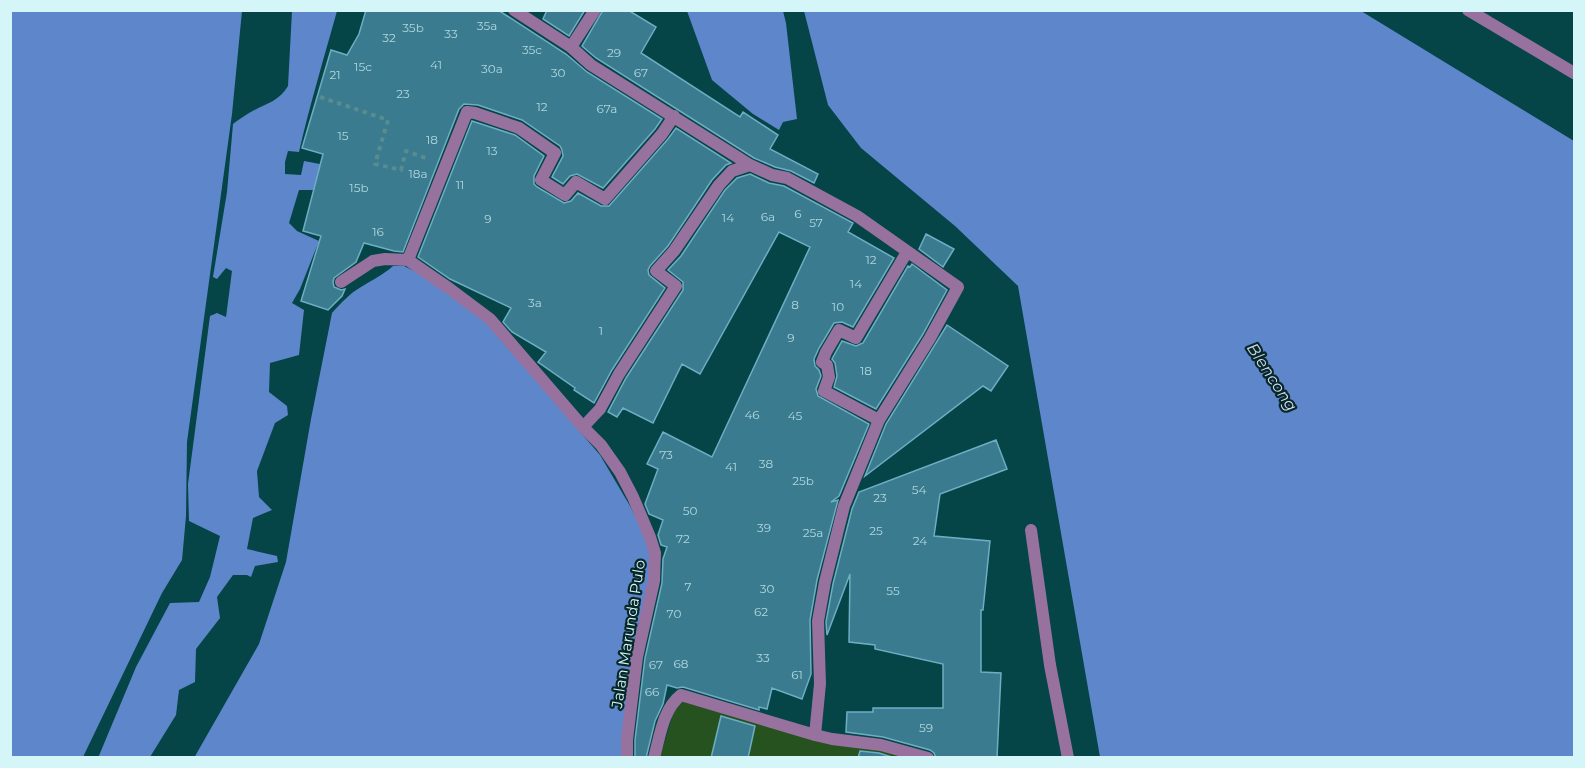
<svg xmlns="http://www.w3.org/2000/svg" width="1585" height="768" font-family="Montserrat,sans-serif">
<style>
.green{fill:#26521f}
.water{fill:#5e86cb}
.building{fill:#3b7b8f;stroke:#6eaec3;stroke-width:1.5}
.lines{fill:none;stroke-linecap:round;stroke-linejoin:round}
.path{stroke:#598c8f;stroke-width:4;stroke-dasharray:4.5 4.5;stroke-linecap:butt}
.service{stroke:#97729e;stroke-width:12}
.minor{stroke:#97729e;stroke-width:12}
.labels{text-anchor:middle;dominant-baseline:central;stroke-width:4.5;stroke-linejoin:round;paint-order:stroke}
.number-label{font-size:12px;fill:#aed7de}
.street-label{font-size:15px;fill:#d4f6f8;stroke:#082729}
.water-label{font-size:16px;font-style:italic;fill:#d1dcef;stroke:#082729}
</style>
<rect width="100%" height="100%" fill="#054447"/>
<!-- green -->
<path class="green" d="M681,701L918,758H660L673,714Z"/>
<!-- water -->
<path class="water" d="M10,11H242L232,114L187,442L186,516L182,560L162,593L83,757H11Z
M292,11H337C324,58 310,104 299,152L288,151L285,162V174L301,175L304,161L325,165L317,190H299L289,223L297,231L319,241L300,289L292,303L304,310L299,355L270,363L269,392L287,406L288,415L275,423L257,471L259,497L272,510L253,518L247,549L277,556L278,562L255,566L251,577L247,575H233L217,597L220,618L196,649L195,682L179,690L176,715L150,757L98,758L136,667L170,603L199,602L210,577L220,536L189,521L188,484L210,316L217,313L226,317L232,271L226,268L217,279L213,277L227,192L233,124C238,120 244,116 249,113C264,104 279,102 288,86Z
M687,11H783L786,23L797,119L783,122L779,130L753,114L712,80Z
M804,11H1361L1574,141V757H1100L1018,286L955,226L861,148L828,105Z
M393,266H404L422,275L481,317L600,455L630,506L652,549L651,582L644,612L637,626L640,630L628,649L634,657L621,757L194,758L259,644L286,562L311,419L332,313C341,303 349,294 361,287C372,280 383,275 393,266Z"/>
<!-- building -->
<path class="building" d="M366,10H498L566,54L587,72L662,119L655,129L603,188L577,174L570,176L563,184L552,177L563,156L562,150L560,146L522,120L478,105L464,104L459,109L403,252L394,251L364,243L356,262L334,278L333,282L334,287L341,290L345,289L342,296L328,310L301,301L321,236L303,231L323,154L302,148L331,50L347,55L359,34Z
M547,10H585L569,36L543,19Z
M603,10H628L656,27L641,53L740,117L743,112L778,135L770,149L818,174L814,183L791,171L775,167L754,158L596,58L582,46Z
M472,121L515,135L544,156L534,176V184L537,187L564,203L571,201L578,193L601,206H609L668,139L676,128L731,163L726,165L712,180L668,246L650,266L648,270L649,275L665,288L612,370L594,403L574,390L575,388L538,362L546,352L512,332L503,322L511,308L450,279L418,257Z
M750,174L769,183L784,186L853,223L848,232L894,258L853,327L842,322L834,323L819,348L814,359L815,366L819,370L821,376L816,389L818,396L869,424L839,496L831,502L838,500L817,580L810,620L811,674L802,699L772,688L767,709L759,707V710L683,687L677,688L667,685L663,704L655,721L646,758H635V740L645,658L662,583L663,559L667,547L661,545L658,535L663,520L649,514L645,504L658,469L647,464L663,432L712,457L810,247L779,232L700,374L682,364L653,423L623,408L617,417L608,412L626,378L683,290V282L668,270L681,256L725,190L737,178Z
M926,234L954,249L943,267L919,249Z
M912,264L947,290L923,334L876,409L834,387L837,376L835,363L832,359L842,341L856,346L863,343L908,266L910,267Z
M947,325L1008,366L991,391L983,386L865,476L886,424Z
M996,440L1007,469L940,494L934,536L990,541L983,610H981V672L1001,673L997,758H936L934,753L930,750L883,737L846,732L847,712H873V708H943V664L875,649V645L849,642L850,574L827,635L826,622L833,584L852,509L859,492Z
M721,716L755,726L748,758H711Z
M860,751L879,753L895,758H858Z"/>
<g class="lines">
<!-- path -->
<path class="path" d="M320,97L388,120L375,164L401,170L406,151L426,158"/>
<!-- service -->
<path class="service" d="M1468,10L1574,73
M1031,530L1050,665L1068,758"/>
<!-- minor -->
<path class="minor" d="M514,10L571,47L591,65L750,165L772,175L787,178L857,216L958,287L930,338L879,420L844,506L825,582L818,621L820,684L815,735L681,695C663,709 660,736 654,758
M571,47L595,10
M408,260L467,112L475,113L519,128L555,153L541,180L565,195L576,182L605,199L662,134L674,116
M341,282L373,261L385,259L408,260L450,289L490,319L583,427L601,445L620,472L633,497L650,537L655,553L654,581L637,657L627,740V758
M879,420L824,391L829,377L827,365L822,362L826,352L839,330L856,338L907,252
M583,427L600,409L619,374L676,286L656,271L674,251L719,185L732,171L750,165
M815,735L832,739L881,745L928,758"/>
</g>
<g class="labels">
<!-- number labels -->
<g class="number-label">
<text x="487" y="25">35a</text>
<text x="413" y="27">35b</text>
<text x="451" y="33">33</text>
<text x="389" y="37">32</text>
<text x="532" y="49">35c</text>
<text x="614" y="52">29</text>
<text x="436" y="64">41</text>
<text x="363" y="66">15c</text>
<text x="492" y="68">30a</text>
<text x="558" y="72">30</text>
<text x="641" y="72">67</text>
<text x="335" y="74">21</text>
<text x="403" y="93">23</text>
<text x="542" y="106">12</text>
<text x="607" y="108">67a</text>
<text x="343" y="135">15</text>
<text x="432" y="139">18</text>
<text x="492" y="150">13</text>
<text x="418" y="173">18a</text>
<text x="460" y="184">11</text>
<text x="359" y="187">15b</text>
<text x="798" y="213">6</text>
<text x="768" y="216">6a</text>
<text x="728" y="217">14</text>
<text x="488" y="218">9</text>
<text x="816" y="222">57</text>
<text x="378" y="231">16</text>
<text x="871" y="259">12</text>
<text x="856" y="283">14</text>
<text x="535" y="302">3a</text>
<text x="795" y="304">8</text>
<text x="838" y="306">10</text>
<text x="601" y="330">1</text>
<text x="791" y="337">9</text>
<text x="866" y="370">18</text>
<text x="752" y="414">46</text>
<text x="795" y="415">45</text>
<text x="666" y="454">73</text>
<text x="766" y="463">38</text>
<text x="731" y="466">41</text>
<text x="803" y="480">25b</text>
<text x="919" y="489">54</text>
<text x="880" y="497">23</text>
<text x="690" y="510">50</text>
<text x="764" y="527">39</text>
<text x="876" y="530">25</text>
<text x="813" y="532">25a</text>
<text x="683" y="538">72</text>
<text x="920" y="540">24</text>
<text x="688" y="586">7</text>
<text x="767" y="588">30</text>
<text x="893" y="590">55</text>
<text x="761" y="611">62</text>
<text x="674" y="613">70</text>
<text x="763" y="657">33</text>
<text x="681" y="663">68</text>
<text x="656" y="664">67</text>
<text x="797" y="674">61</text>
<text x="652" y="691">66</text>
<text x="926" y="727">59</text>
</g>
<!-- street labels -->
<g class="street-label">
<text transform="translate(628 634) rotate(-81)">Jalan Marunda Pulo</text>
</g>
<!-- water labels -->
<g class="water-label">
<text transform="translate(1272 377) rotate(57)">Blencong</text>
</g>
</g>
<!-- border -->
<rect width="1585" height="768" fill="none" stroke="#d4f6f8" stroke-width="24"/>
</svg>
